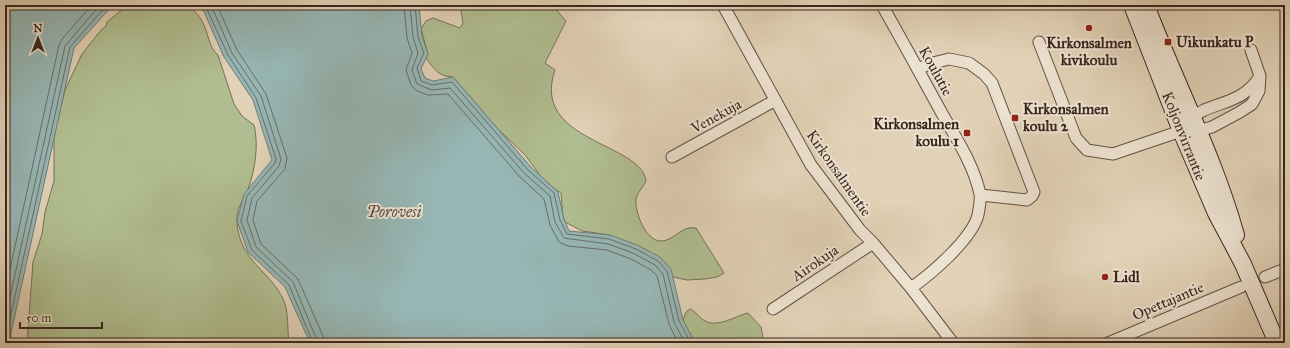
<svg xmlns="http://www.w3.org/2000/svg" width="1290" height="348" font-family="'IM FELL Great Primer',serif">
<style>
.green{fill:#b0bd90;stroke:#757257}
.water{fill:#96b6b4;stroke:#717c78}
.lines{fill:none;stroke-linecap:round;stroke-linejoin:round}
.shore{stroke:#686e69;stroke-width:1}
.street-casing{stroke:#645144;stroke-width:13}
.secondary-casing{stroke:#3a261e;stroke-width:18}
.street{stroke:#ece2d0;stroke-width:11}
.secondary{stroke:#ece2d0;stroke-width:16}
.poi-dot{fill:#8f2418;stroke:#ece2d0;stroke-width:1.5}
.labels{text-anchor:middle;dominant-baseline:central;stroke-width:4;stroke-linejoin:round;paint-order:stroke}
.poi-label{font-size:15px;font-weight:bold;fill:#3a261e;stroke:#ece2d0;text-anchor:start}
.street-label{font-size:15px;fill:#3a261e;stroke:#ece2d0}
.water-label{font-size:16px;font-style:italic;fill:#514a44;stroke:#ece2d0}
</style>
<rect width="100%" height="100%" fill="#e2d2b7"/>
<filter id="stains"><feTurbulence type="fractalNoise" baseFrequency=".005" numOctaves="4"/><feColorMatrix values="0 0 0 0 .2 0 0 0 0 .09 0 0 0 0 .02 0 0 0 .5 -.17"/></filter>
<radialGradient id="worn" r=".72"><stop offset=".6" stop-color="#630" stop-opacity="0"/><stop offset="1" stop-color="#630" stop-opacity=".3"/></radialGradient>
<!-- green -->
<path class="green" d="M128,5H187C193,9 199,15 202,21C209,33 208,47 218,55L234,104L242,116L254,125C259,144 255,171 248,189C243,202 236,207 237,223C240,262 271,271 284,301C289,314 287,329 289,343H27L33,262L42,234L45,212L54,181V136L65,90L82,54L101,30L106,26L107,22Z
M460,5H552L566,21L545,63L555,70C530,142 641,142 646,181C643,188 637,192 636,200C635,213 646,242 662,241C675,240 682,225 696,228L724,273L717,277L705,279L687,280L668,276L610,235L582,231L565,222L563,217L561,193L545,182L525,155L496,127L453,77C439,77 434,69 426,58L428,54L421,29L426,21L433,18L460,28L463,23Z
M690,309C696,311 699,318 705,321C718,328 735,316 748,313L761,327L764,343H695L683,320L686,312Z"/>
<!-- water -->
<path class="water" d="M5,5H113L74,48L11,333V343H5Z
M201,5H419L422,36L428,54L421,69L425,78L433,81L453,77L531,167L558,192L564,219L569,231L610,235L637,245L660,257L671,269L683,320L695,343H310L285,287L248,252L237,221L244,194L272,160L253,100L224,57Z"/>
<g class="lines">
<!-- shore -->
<path class="shore" d="M205,5L228,55L256,98L276,159L275,163L247,196L241,221L252,250L289,285L313,343
M211,5L232,53L261,96L281,159L279,166L252,198L247,220L256,247L293,282L318,343
M217,5L237,50L266,94L287,158L285,169L257,201L253,220L261,244L298,279L323,336L324,343
M404,5L407,38L412,53L406,70L411,85L417,91L428,95L448,94L520,177L544,199L550,225L559,242L568,246L607,250L631,259L651,270L657,276L669,324L678,343
M410,5L413,37L418,53L412,70L417,84L432,90L450,88L524,173L550,196L555,222L564,238L608,244L633,253L655,265L663,274L674,322L685,343
M415,5L418,37L424,53L417,68L421,81L432,85L452,82L528,170L554,193L560,220L567,234L609,239L636,249L658,261L667,271L679,321L691,343
M5,292L59,45L62,39L92,5
M5,320L65,46L100,5
M7,343V332L70,47L107,5"/>
<!-- street casing -->
<g class="street-casing">
<path id="street" d="M723,5L811,165L860,230L873,243L911,288L953,343
M882,5C903,42 923,79 944,117C958,141 974,166 980,194C981,200 979,209 978,215C972,239 931,274 911,288
M1039,42L1076,138L1087,150L1113,154L1181,131H1198L1212,127L1240,112L1252,104L1259,91L1260,76L1251,50
M918,69L929,64L949,59L969,63L984,74L992,83L1034,192L1032,196L1027,200L981,195
M1189,122C1205,100 1240,109 1260,76
M672,157L774,101
M1265,277L1285,269
M773,309L873,243
M1108,343L1241,287"/>
</g>
<!-- secondary casing -->
<g class="secondary-casing">
<path id="secondary" d="M1132,5L1181,131L1216,213L1243,264L1277,343
M1146,5C1175,82 1214,156 1236,235"/>
</g>
<!-- street -->
<use href="#street" class="street"/>
<!-- secondary -->
<use href="#secondary" class="secondary"/>
</g>
<!-- markers -->
<g class="poi-dot">
<circle cx="1089" cy="28" r="4"/>
<rect x="1164" y="38" width="8" height="8" rx="2"/>
<rect x="1011" y="114" width="8" height="8" rx="2"/>
<rect x="963" y="129" width="8" height="8" rx="2"/>
<circle cx="1105" cy="277" r="4"/>
</g>
<g class="labels">
<!-- poi labels -->
<g class="poi-label">
<text x="1176" y="42">Uikunkatu P</text>
<text x="1089" y="43" text-anchor="middle">Kirkonsalmen<tspan x="1089" dy="17">kivikoulu</tspan></text>
<text x="1023" y="109">Kirkonsalmen<tspan x="1023" dy="17">koulu 2</tspan></text>
<text x="959" y="124" text-anchor="end">Kirkonsalmen<tspan x="959" dy="17">koulu 1</tspan></text>
<text x="1113" y="277">Lidl</text>
</g>
<!-- street labels -->
<g class="street-label">
<text transform="translate(936 71) rotate(61)">Koulutie</text>
<text transform="translate(716 116) rotate(-29)">Venekuja</text>
<text transform="translate(1184 136) rotate(68)">Koljonvirrantie</text>
<text transform="translate(839 173) rotate(55)">Kirkonsalmentie</text>
<text transform="translate(815 263) rotate(-34)">Airokuja</text>
<text transform="translate(1168 301) rotate(-23)">Opettajantie</text>
</g>
<!-- water labels -->
<g class="water-label">
<text x="394" y="211">Porovesi</text>
</g>
</g>
<!-- margin -->
<rect width="1290" height="348" fill="none" stroke="#e2d2b7" stroke-width="20"/>
<rect x="6" y="6" width="1278" height="336" fill="none" stroke="#3a261e" stroke-width="2"/>
<rect x="10" y="10" width="1270" height="328" fill="none" stroke="#3a261e"/>
<!-- north arrow -->
<g transform="translate(38 38)" stroke="#ece2d0" stroke-width="3" paint-order="stroke">
<path d="M0-3L7 15L0 10L-7 15Z" fill="#3a261e"/>
<text y="-6" font-size="11" font-weight="bold" text-anchor="middle" fill="#3a261e">N</text>
</g>
<!-- scale -->
<path d="M20 322v6h82v-6" fill="none" stroke="#3a261e" stroke-width="2"/>
<text x="26" y="322" font-size="12" fill="#3a261e" stroke="#ece2d0" stroke-width="3" paint-order="stroke">50 m</text>
<rect width="100%" height="100%" filter="url(#stains)"/>
<rect width="100%" height="100%" fill="url(#worn)"/>
</svg>
